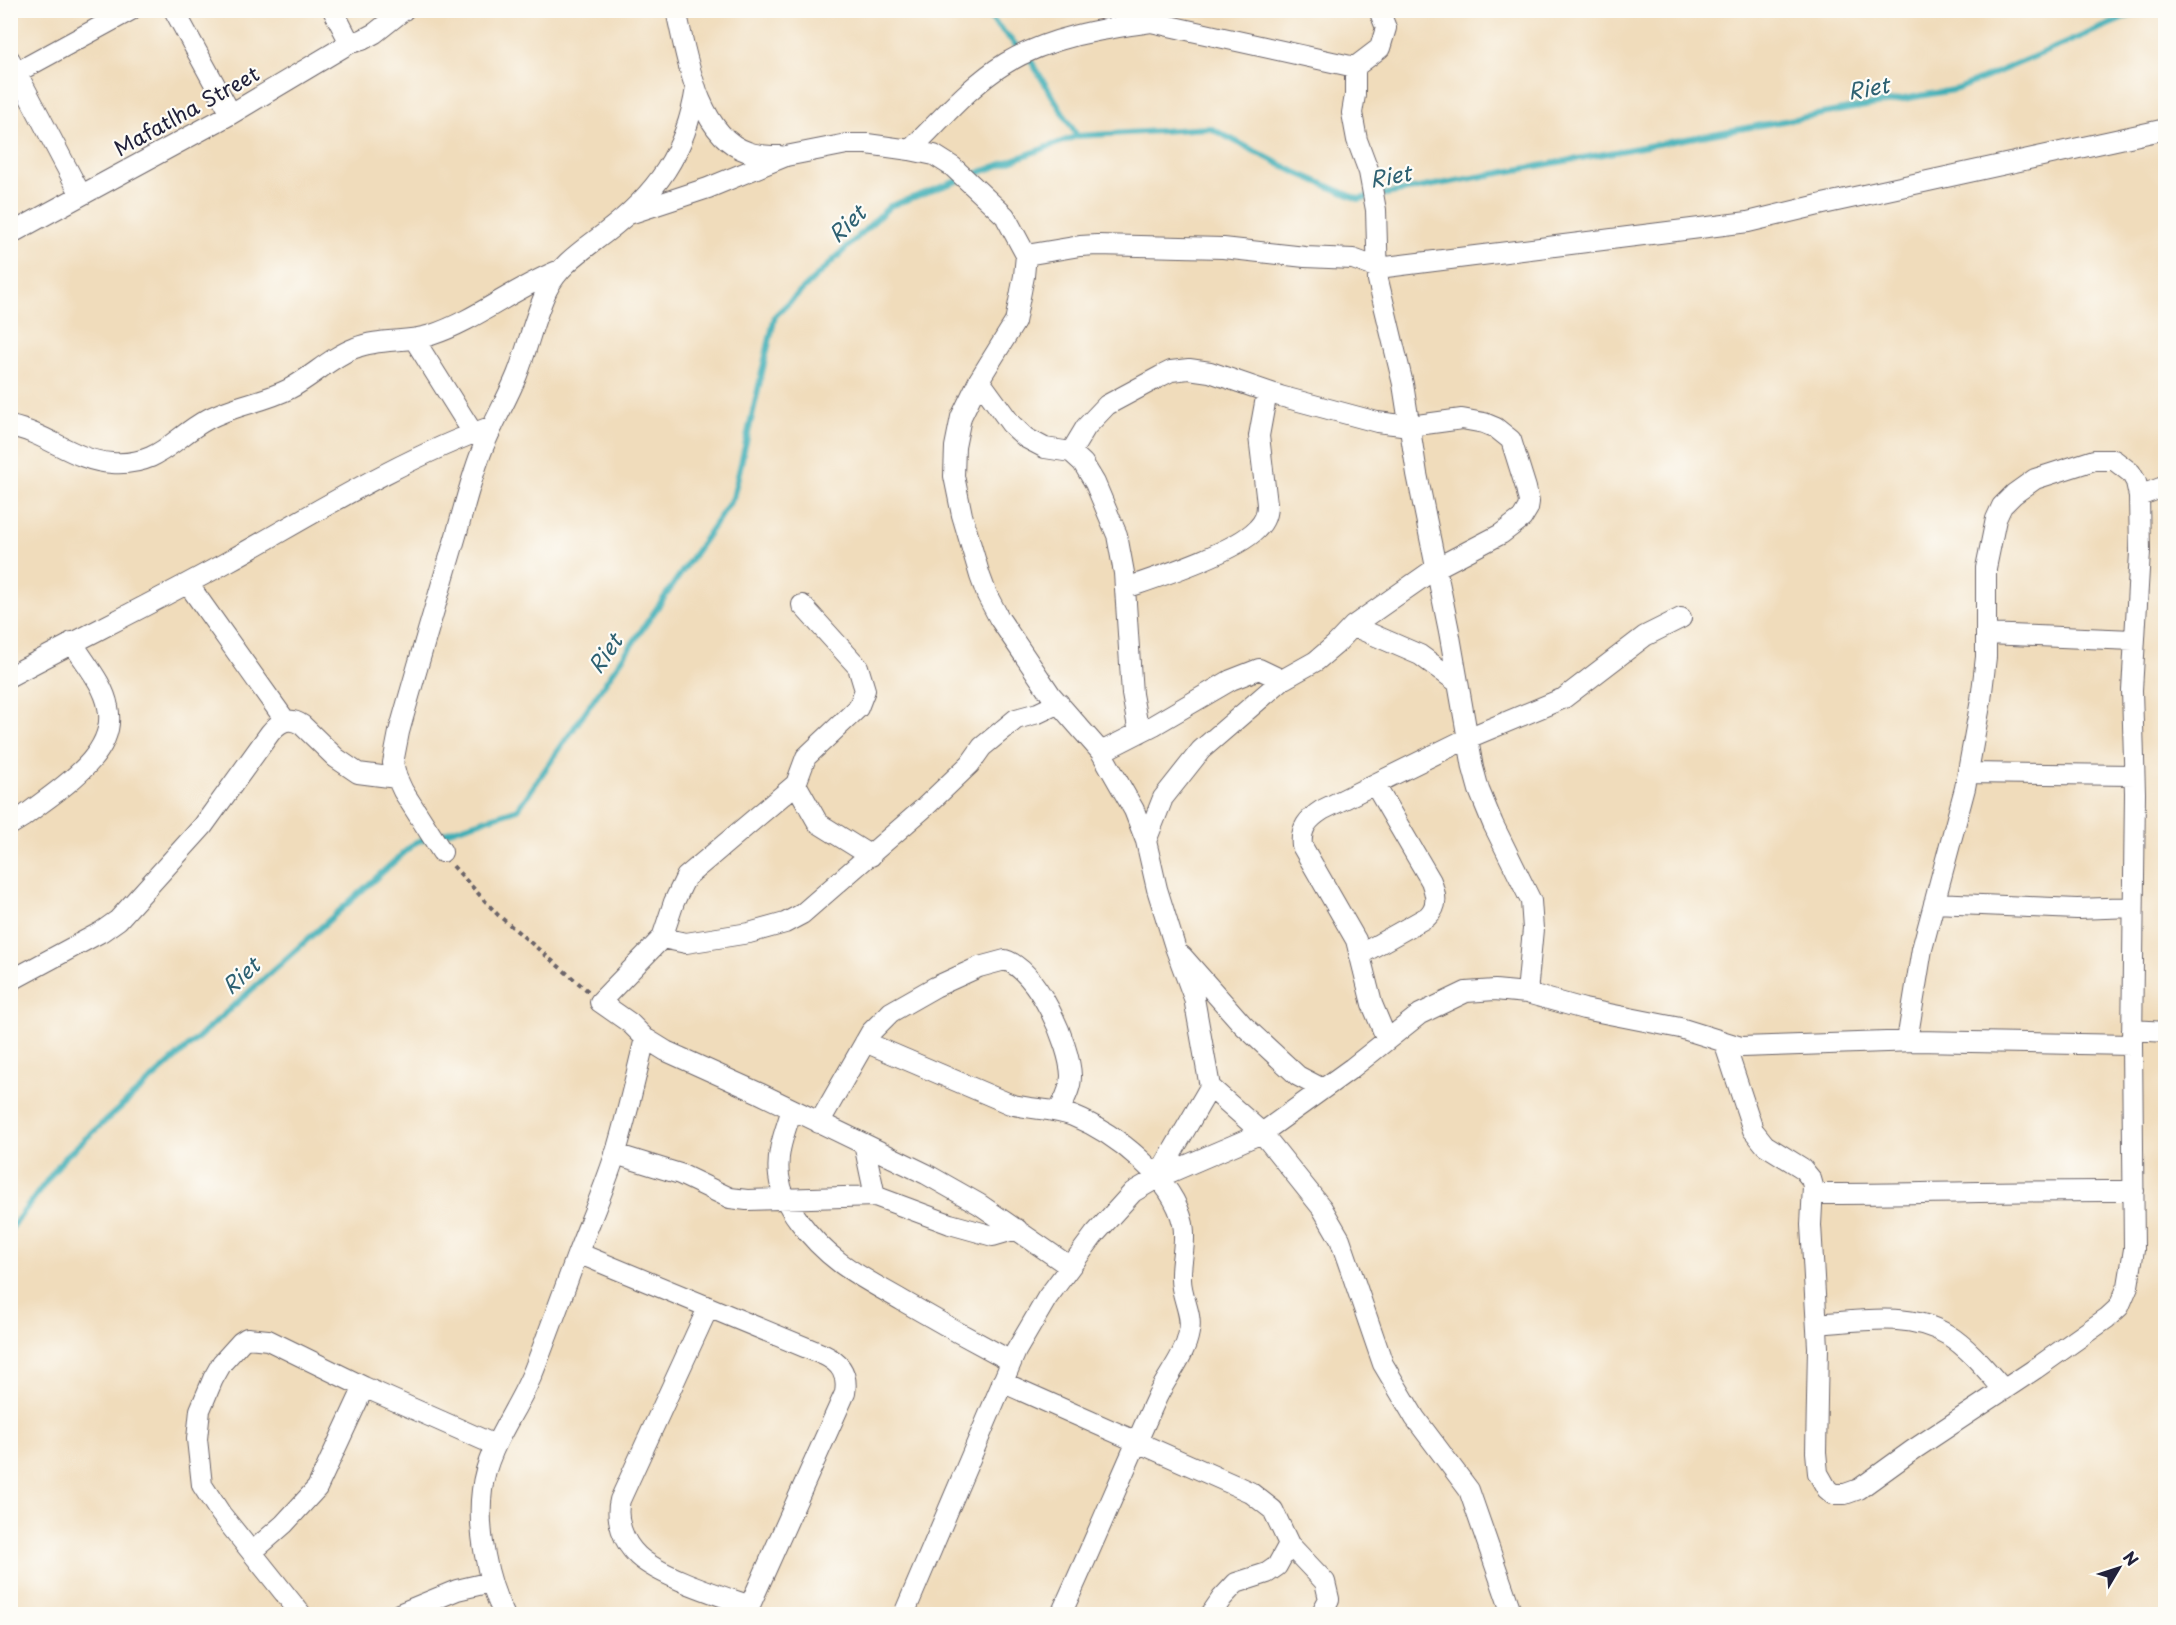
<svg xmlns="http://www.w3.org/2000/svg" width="2176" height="1625" font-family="'Playpen Sans',sans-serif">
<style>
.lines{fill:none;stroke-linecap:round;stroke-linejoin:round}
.stream{stroke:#3daeb6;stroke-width:6}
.street-casing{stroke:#6a6368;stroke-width:22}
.path{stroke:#6a6368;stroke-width:4;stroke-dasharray:4.5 4.5;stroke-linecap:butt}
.street{stroke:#fff;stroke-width:20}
.labels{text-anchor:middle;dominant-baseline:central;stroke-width:4.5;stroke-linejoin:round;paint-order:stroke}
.street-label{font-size:21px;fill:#22223b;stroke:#fdfcf7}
.water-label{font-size:22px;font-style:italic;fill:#2e6172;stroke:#fdfcf7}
</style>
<rect width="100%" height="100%" fill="#fdfcf7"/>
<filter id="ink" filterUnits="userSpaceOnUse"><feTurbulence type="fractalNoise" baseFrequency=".0167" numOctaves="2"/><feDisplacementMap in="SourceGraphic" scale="12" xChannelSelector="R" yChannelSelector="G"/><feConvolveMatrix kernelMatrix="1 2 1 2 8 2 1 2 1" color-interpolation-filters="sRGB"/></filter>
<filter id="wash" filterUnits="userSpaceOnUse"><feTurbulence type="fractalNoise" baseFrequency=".008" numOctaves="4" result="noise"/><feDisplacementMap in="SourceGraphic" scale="24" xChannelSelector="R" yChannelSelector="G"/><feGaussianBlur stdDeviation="1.35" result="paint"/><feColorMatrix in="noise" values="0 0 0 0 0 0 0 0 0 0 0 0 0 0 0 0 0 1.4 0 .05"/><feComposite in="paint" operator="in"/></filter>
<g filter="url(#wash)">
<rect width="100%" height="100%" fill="#f0dcbb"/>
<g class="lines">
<!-- stream -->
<path class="stream" d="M983,10L1031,61L1077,136
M970,176L1077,136L1210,128L1295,172L1358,199L1958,89L2143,10
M10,1230L64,1158L416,842L518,809L733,498L775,316L890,206L960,180"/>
</g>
</g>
<g filter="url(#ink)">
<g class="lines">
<!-- street casing -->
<g class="street-casing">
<path id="street" d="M174,10L231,114
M333,10L350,43
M676,10C686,54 698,136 748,152C759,156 770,156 780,156
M1379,10L1386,28L1380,48L1355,67V95L1352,113L1357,140L1369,172L1376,210L1378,280L1403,384L1417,474L1449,631L1473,768L1479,790L1493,824L1531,901L1533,929L1527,993
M1151,22L1355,67
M10,60L81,195
M10,76L131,10
M910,150C940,121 970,85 1006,63C1050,37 1101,29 1151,22L1153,10
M629,214L708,188L786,156L847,144H867L910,150L934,155L953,167L1005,216L1026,255L1024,276L1015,322L979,380L961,417L955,447L954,476L962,515L980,576L987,595L999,618L1051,695L1101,752L1134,810L1146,841L1157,889L1175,947L1194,998L1210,1087L1157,1178
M10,234L231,114L350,43L362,40L375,33L404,10
M1026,255L1080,246L1097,245L1223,248L1305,257L1353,259L1378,268L1748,222L1823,204L2166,129
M414,339L473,433
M979,380L1011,424L1026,438L1045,448L1071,452L1083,463L1095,483L1117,535L1124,573L1132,694L1139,733
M10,426C47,433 74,461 112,463C160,466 172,438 208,419C234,405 264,402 289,389C312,377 331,357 355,348C379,338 406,343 431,335C477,320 515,287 560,270
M1071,452L1086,427L1107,405L1161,376L1171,371L1189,369L1210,372L1280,396L1377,422L1410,426L1462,419L1484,423L1496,428L1511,440L1526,488L1529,502L1528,508L1522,518L1501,534L1436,568L1353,626L1335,645L1316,661L1282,680L1259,669L1231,680L1154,725L1101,752
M2139,496L2166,486
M188,584L285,720
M1126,588C1158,577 1235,552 1257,529C1265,521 1267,514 1267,504L1259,436L1267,392
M1353,626L1420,655L1458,683
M1986,634L2133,640
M10,676C83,637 157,601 229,561C315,513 400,459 493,426
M1059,703L1038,713L1016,719L982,747L970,764L925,807L802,914L785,923L749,933L686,943L662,938L600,1002L630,1023L645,1038L666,1051L759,1093L926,1174L979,1204L1069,1266
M1968,773L2134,775
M796,784L818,823L871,856
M10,825L23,817C55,791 119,756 108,707C104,684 84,662 72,642
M1146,841L1163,798L1201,750L1282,680
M442,852L403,791L397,778L393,763L399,732C416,671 434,610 452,549C462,517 469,484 481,453C491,426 506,402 517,375C528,347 534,317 547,290C559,265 583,250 605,233C656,194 686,153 696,88
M1934,903L2077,909L2133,907
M662,938L674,902L686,877L796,784L806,757L858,708L865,690L858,667L802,605
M1361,954L1427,917C1439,906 1436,895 1431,881L1375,785
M1182,956L1243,1025L1298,1076L1323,1089
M10,981L101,932L118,920L203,826L270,733C279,722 289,716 302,725L336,758L358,773L397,778
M2132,1030L2166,1032
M1387,1040L1372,1004L1356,940L1302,846C1300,828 1308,819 1322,810L1468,738L1564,698L1645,636L1681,618
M865,1042L1010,1104C1031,1110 1053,1108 1073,1116C1115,1133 1173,1178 1183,1224C1187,1242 1180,1261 1181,1279C1181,1297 1193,1314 1189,1332C1185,1356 1167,1376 1157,1397C1124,1469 1094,1543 1061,1614
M1724,1042L1753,1130L1765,1145L1802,1168L1811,1179L1813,1186L1811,1225L1818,1347L1816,1452L1818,1473L1827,1489L1833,1494H1845L1859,1489L1913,1450L2035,1369L2107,1318L2119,1307L2128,1286L2134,1249L2132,1045L2135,793L2132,690L2140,552L2139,496L2136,482L2131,473L2114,460H2094L2035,479L2014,494L2002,506L1996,519L1986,568V657L1981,700L1965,788L1922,949L1907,1041
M1210,1087L1262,1133L1322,1208L1340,1239L1383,1364L1415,1418L1469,1490L1512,1614
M792,1109C785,1132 776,1152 779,1176C781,1193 789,1208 799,1221C830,1263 860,1276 903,1301C939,1322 975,1342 1011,1361
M819,1123L871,1032L891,1012L935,987L979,967L1005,960C1037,970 1070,1044 1071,1076C1071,1089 1064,1100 1059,1111
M864,1144L875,1196
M615,1154L680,1174L730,1198L747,1200L875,1196L950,1224L993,1236L1017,1229
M1813,1194C1920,1194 2027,1190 2134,1191
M578,1253L824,1355C841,1363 848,1375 845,1393L746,1614
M708,1308L620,1500C615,1519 623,1542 638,1556C661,1577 719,1595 750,1606
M1817,1324C1859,1321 1910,1311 1948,1335C1970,1349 1987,1371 2004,1390
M1002,1382L1250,1492L1273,1510L1289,1544L1325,1582L1329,1599L1321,1614
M252,1552L284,1524L317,1488L364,1387
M301,1614L221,1514L202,1485L197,1439L200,1410L213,1379L222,1363L241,1342L247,1338L268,1340L364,1387L495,1445
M399,1614L457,1590L491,1582
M504,1614C487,1581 477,1528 482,1490C487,1446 518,1411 534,1370C549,1332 563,1293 577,1255C590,1221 605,1187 616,1152C627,1115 636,1076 645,1038
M904,1614L1016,1351L1047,1298L1094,1235L1133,1192L1157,1178L1262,1133L1352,1068L1420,1014L1466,992L1495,990L1527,993L1584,1009L1680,1028L1741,1047L1915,1041L2132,1045
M1211,1614L1222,1598L1236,1583L1267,1573L1277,1566L1289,1544"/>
</g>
<!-- path -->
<path class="path" d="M453,866L498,915L588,991"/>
<!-- street -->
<use href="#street" class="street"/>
</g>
</g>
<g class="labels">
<!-- street labels -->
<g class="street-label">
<text transform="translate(186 110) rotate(-29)">Mafatlha Street</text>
</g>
<!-- water labels -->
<g class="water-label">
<text transform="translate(1868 87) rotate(-10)">Riet</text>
<text transform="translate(1390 175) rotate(-10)">Riet</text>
<text transform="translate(846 223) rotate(-44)">Riet</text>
<text transform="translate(604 653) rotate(-55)">Riet</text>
<text transform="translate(240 975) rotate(-42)">Riet</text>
</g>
</g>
<!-- margin -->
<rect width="2176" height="1625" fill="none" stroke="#fdfcf7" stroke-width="36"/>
<!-- north arrow -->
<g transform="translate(2119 1568) rotate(51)" stroke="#fdfcf7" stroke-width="4.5" paint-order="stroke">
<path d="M0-4.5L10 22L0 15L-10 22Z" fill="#22223b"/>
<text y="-9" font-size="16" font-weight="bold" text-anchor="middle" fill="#22223b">N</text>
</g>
</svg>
